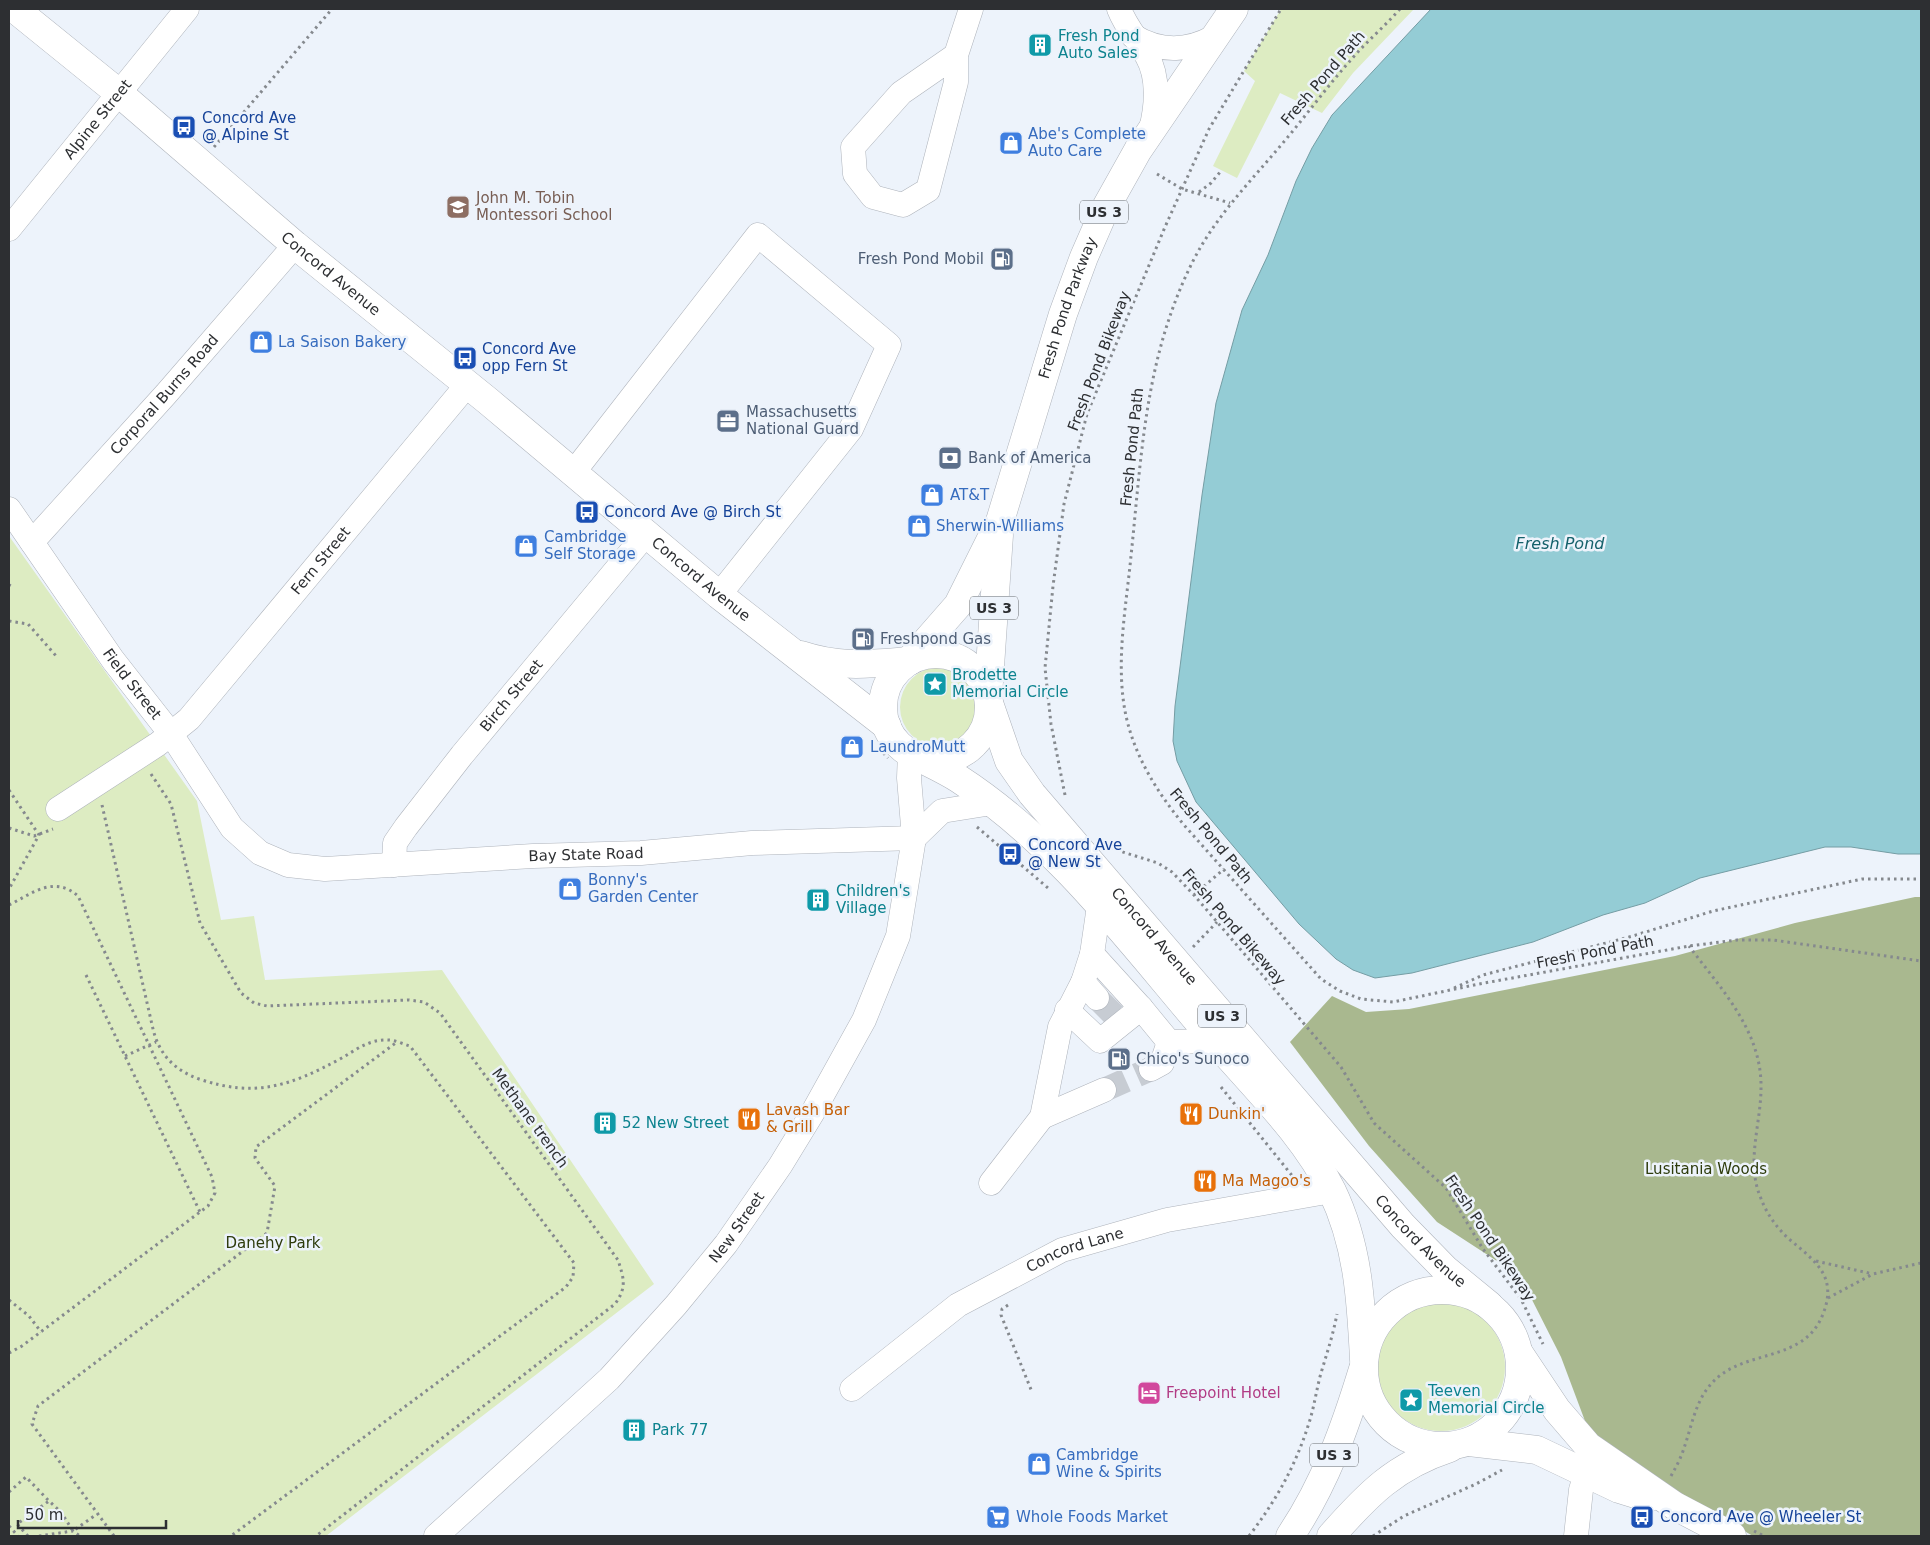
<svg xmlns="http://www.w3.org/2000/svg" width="1930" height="1545" font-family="'DejaVu Sans',sans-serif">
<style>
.green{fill:#ddecc2}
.forest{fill:#a9b88f}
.water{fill:#94ccd5;stroke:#759da4}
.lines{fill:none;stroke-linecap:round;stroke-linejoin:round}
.minor-tunnel{stroke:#c7ccd3;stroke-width:24;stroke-dasharray:24 12;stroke-linecap:butt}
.minor-casing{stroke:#aeb3bb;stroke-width:25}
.major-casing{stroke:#aeb3bb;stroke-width:29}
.highway-casing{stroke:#aeb3bb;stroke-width:29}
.path{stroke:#85898e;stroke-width:3;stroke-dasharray:2.5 4;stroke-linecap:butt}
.minor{stroke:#fff;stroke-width:24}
.major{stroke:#fff;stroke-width:28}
.highway{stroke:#fff;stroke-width:28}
.labels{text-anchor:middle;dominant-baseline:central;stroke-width:5;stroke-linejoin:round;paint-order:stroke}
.shield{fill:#edf3fb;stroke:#676a6e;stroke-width:1}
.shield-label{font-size:14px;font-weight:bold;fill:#2d2f32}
.culture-label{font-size:15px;fill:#0d838f;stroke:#edf3fb;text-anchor:start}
.street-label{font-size:15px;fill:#2d2f32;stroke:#edf3fb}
.transit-label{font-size:15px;fill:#164399;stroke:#edf3fb;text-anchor:start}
.shop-label{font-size:15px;fill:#366cbe;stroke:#edf3fb;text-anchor:start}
.education-label{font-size:15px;fill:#785e54;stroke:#edf3fb;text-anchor:start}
.service-label{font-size:15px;fill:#4e5e75;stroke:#edf3fb;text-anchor:start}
.food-label{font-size:15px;fill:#c56008;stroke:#edf3fb;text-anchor:start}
.park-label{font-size:15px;fill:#2e3c0c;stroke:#edf3fb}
.hotel-label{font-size:15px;fill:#b23c85;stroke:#edf3fb;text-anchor:start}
.water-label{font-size:16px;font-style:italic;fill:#15616b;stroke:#edf3fb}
</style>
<rect width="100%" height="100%" fill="#edf3fb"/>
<!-- green -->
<path class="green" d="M1281,9H1414L1353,73L1322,113L1280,93L1237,178L1213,166L1255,81L1244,71Z
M9,536L197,801L221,920L254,916L265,980L442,970L654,1284L326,1536H9Z
M900 707a40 40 0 1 1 80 0a40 40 0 1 1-80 0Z
M1377 1367a64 64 0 1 1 128 0a64 64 0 1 1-128 0Z"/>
<!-- forest -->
<path class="forest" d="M1915,897H1921V1536H1753L1594,1445L1561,1357L1520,1276L1437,1222L1369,1146L1290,1042L1332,996L1366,1012L1409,1009L1675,956L1795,923Z"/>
<!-- water -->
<path class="water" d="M1431,9H1921V854H1898L1851,847H1825L1700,878L1645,903L1603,915L1533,942L1412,973L1375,978L1353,970L1336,959L1299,924L1196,802L1177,761L1173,741L1175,706L1202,495L1216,403L1242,310L1268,255L1296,181L1312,148L1332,115Z"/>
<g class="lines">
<!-- minor-tunnel -->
<path class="minor-tunnel" d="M1097,998L1116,1017
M1104,1090L1151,1069"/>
<!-- minor casing -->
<g class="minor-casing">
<g id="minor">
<path d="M1119,9C1126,27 1138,40 1147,56C1159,77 1157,106 1151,129"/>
<path d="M1133,36C1159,52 1187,52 1214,37"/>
<path d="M956,55L901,93L853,147L855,174L873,197L903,205L928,190L956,82V55L971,9"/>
<path id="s1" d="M9,229L187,9"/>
<path d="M573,473L758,235L889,345L851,429L719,595"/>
<path id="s2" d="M9,509L113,660L171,734L232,828L260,853L288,865L325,869L533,856L641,853L752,843L914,838"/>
<path id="s3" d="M32,542L166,394L295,245"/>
<path id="s4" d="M58,809L158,744L189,719L467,385"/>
<path d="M914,838L942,811L992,803"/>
<path id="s5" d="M394,865L395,843L406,827L462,755L646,534"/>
<path d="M1092,954L1141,1008"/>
<path d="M1083,982L1097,998"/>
<path d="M1067,1010L1100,1041L1141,1008L1169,1042L1215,1041"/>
<path d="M1151,1069L1162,1063L1169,1042"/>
<path d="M1042,1117L1104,1090"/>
<path d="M991,1183L1042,1117L1060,1027L1083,982L1092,954L1099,906"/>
<path id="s6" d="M852,1389L958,1305L1062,1250L1167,1220L1332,1191"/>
<path id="s7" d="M436,1536L609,1379L676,1305L726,1244L780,1166L813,1112L864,1020L898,936L914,838L909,778L910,753"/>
<path d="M1576,1536L1581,1490L1586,1473"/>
</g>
</g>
<!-- major casing -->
<g class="major-casing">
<g id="major">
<path id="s8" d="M15,9L120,94L295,245L488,401L719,595L887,726"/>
<path d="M801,655C840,668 869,664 909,661"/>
<path d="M1519,1353L1557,1410L1588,1446L1675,1506L1732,1536"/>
<path d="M1469,1442L1537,1450L1619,1489L1648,1498"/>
</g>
</g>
<!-- highway casing -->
<g class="highway-casing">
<g id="highway">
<circle cx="936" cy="707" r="53"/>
<path id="s9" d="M909,661L958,605L1000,521L1063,314L1084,257L1105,209L1138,150L1234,9"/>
<path d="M988,696L999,535"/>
<path id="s10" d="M989,703L1009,761L1032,794L1403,1226L1445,1269L1489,1305"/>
<path d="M914,755C929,763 945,770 959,779C1061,845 1135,949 1214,1040C1254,1087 1304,1134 1332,1191C1358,1245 1361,1300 1364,1359"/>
<circle cx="1442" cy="1368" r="78"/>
<path d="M1290,1536C1325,1484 1345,1428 1363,1369"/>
<path d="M1331,1536C1368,1494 1395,1466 1450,1448"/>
</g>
</g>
<!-- path -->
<path class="path" d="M1400,9C1384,27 1365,43 1349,62C1326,88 1305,117 1282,144C1250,182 1216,216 1193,261C1145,357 1142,451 1131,556C1126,608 1115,664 1126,716C1135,757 1157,792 1184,825L1321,979L1340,991L1361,999L1393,1002L1479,984L1689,946L1737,940H1773L1921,961
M214,147L332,9
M1157,174L1182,189L1230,203
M1199,192L1211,183L1221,171
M9,586L11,582
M9,621L28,624L57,657
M879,748L888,758
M151,774L171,804L200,923L241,993L254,1003L267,1006L409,1000L424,1002L440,1013L618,1260C624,1279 627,1287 615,1304L316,1536
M9,790L39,835L9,889
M1065,795L1051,724L1045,668L1053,586L1064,504L1087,414L1165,227L1209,129L1281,9
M102,805L153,1029C159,1054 174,1070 199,1079C255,1098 290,1086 340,1059C356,1050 369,1039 388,1040C395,1040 403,1044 410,1046L574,1263L573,1277L566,1287L231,1536
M977,827L1048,888
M9,828L34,836L53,829
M1110,848L1158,863L1172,872L1194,895L1341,1067L1374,1123L1446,1188L1483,1249L1521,1299L1543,1344
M1194,895L1224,869
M9,905C33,893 54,875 78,896L212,1177L215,1193L208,1206L22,1346L9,1353
M1193,947L1217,922
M86,975L200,1212
M1454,988L1483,975L1633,936L1713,911L1862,879H1921
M125,1056L156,1042
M1221,1087L1294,1178
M1816,1261L1873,1274
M1828,1298L1873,1274L1921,1263
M9,1300L29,1316L41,1332
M1008,1305L1002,1309L1001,1315L1032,1392
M1671,1476C1676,1467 1681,1458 1684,1448C1692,1426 1695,1401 1712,1383C1743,1348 1804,1364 1823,1314C1838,1276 1815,1261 1789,1239C1776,1227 1766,1213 1760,1196C1746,1162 1761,1123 1761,1088C1762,1031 1721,989 1689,946
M9,1492L26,1477L49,1501
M9,1526L18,1536
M1754,1531L1764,1536
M28,1536L17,1524L49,1501L61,1512L73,1531L97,1514
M39,1536L73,1531L80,1536
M114,1536L32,1424L38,1406L267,1233L275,1186L255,1158L256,1147L397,1042
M1249,1536C1275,1502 1295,1467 1308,1426C1314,1409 1316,1391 1321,1373C1327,1353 1333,1335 1337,1314
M1373,1536L1404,1516L1476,1484L1502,1470"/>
<!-- minor -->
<use href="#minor" class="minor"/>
<!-- major -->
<use href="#major" class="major"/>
<!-- highway -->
<use href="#highway" class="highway"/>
</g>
<!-- icons -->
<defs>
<g id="building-square" transform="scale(1.25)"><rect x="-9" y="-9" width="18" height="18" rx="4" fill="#0f9aa8" stroke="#edf3fb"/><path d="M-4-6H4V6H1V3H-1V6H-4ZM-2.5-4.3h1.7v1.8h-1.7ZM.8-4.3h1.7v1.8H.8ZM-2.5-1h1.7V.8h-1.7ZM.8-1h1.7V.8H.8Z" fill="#fff"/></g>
<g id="bus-square" transform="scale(1.25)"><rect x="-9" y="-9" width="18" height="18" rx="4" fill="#1a4fb4" stroke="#edf3fb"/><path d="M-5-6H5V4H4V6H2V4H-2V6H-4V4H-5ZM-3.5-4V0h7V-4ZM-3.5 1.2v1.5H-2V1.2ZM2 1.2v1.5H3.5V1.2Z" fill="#fff"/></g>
<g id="shop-square" transform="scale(1.25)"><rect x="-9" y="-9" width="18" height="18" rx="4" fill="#3f7fe0" stroke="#edf3fb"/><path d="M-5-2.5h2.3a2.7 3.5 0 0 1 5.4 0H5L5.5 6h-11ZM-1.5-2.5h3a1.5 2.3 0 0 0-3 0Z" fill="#fff"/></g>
<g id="school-square" transform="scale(1.25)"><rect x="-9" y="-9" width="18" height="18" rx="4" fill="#8d6e63" stroke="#edf3fb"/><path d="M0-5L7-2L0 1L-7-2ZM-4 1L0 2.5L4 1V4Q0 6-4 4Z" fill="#fff"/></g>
<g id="fuel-square" transform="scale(1.25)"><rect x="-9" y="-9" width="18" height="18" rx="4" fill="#5c6f8a" stroke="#edf3fb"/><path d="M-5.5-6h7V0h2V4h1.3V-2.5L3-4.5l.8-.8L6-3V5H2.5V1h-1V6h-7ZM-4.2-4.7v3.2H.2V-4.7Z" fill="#fff"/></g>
<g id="office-square" transform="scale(1.25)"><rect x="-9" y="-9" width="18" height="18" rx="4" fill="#5c6f8a" stroke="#edf3fb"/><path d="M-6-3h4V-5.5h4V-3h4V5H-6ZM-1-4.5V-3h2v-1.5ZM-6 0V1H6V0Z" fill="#fff"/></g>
<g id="bank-square" transform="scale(1.25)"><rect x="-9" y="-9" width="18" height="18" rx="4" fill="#5c6f8a" stroke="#edf3fb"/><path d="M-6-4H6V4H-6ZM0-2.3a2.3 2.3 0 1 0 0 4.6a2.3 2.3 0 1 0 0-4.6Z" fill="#fff"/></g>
<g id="sight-square" transform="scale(1.25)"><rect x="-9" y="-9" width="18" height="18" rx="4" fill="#0f9aa8" stroke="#edf3fb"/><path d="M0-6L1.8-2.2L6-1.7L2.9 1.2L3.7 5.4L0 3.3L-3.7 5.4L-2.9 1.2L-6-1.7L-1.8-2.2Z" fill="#fff"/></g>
<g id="restaurant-square" transform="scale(1.25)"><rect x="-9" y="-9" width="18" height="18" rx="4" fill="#e8710a" stroke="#edf3fb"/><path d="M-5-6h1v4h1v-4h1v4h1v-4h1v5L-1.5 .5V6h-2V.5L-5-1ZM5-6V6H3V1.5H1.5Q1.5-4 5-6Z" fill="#fff"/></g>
<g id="hotel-square" transform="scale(1.25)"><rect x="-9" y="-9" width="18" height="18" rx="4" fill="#d1479c" stroke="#edf3fb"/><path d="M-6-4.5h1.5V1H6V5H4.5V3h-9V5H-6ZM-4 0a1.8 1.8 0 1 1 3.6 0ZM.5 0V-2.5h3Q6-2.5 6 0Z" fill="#fff"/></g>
<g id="supermarket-square" transform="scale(1.25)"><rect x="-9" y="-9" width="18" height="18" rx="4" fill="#3f7fe0" stroke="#edf3fb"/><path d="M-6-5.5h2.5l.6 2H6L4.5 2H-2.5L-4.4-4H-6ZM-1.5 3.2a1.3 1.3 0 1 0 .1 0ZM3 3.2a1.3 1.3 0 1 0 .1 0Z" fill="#fff"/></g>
</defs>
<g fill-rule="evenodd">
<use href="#building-square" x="1040" y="45"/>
<use href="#bus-square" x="184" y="127"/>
<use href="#shop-square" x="1011" y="143"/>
<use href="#school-square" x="458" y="207"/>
<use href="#fuel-square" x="1002" y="259"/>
<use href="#shop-square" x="261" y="342"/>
<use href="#bus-square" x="465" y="358"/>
<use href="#office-square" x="728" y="421"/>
<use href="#bank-square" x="950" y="458"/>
<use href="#shop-square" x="932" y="495"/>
<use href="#bus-square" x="587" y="512"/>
<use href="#shop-square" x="919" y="526"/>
<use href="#shop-square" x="526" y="546"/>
<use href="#fuel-square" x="863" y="639"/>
<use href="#sight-square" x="935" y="684"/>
<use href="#shop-square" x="852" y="747"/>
<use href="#bus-square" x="1010" y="854"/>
<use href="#shop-square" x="570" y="889"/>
<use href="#building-square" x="818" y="900"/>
<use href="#fuel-square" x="1119" y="1059"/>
<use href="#restaurant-square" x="1191" y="1114"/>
<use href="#restaurant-square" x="749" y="1119"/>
<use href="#building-square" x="605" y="1123"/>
<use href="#restaurant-square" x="1205" y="1181"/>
<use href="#hotel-square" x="1149" y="1393"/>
<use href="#sight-square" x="1411" y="1400"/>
<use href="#building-square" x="634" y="1430"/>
<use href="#shop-square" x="1039" y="1464"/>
<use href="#supermarket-square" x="998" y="1517"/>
<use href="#bus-square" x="1642" y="1517"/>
</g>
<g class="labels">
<!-- shield labels -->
<g class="shield">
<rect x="1080" y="200.5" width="48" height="23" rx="4"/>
<rect x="970" y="596.5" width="48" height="23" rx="4"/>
<rect x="1198" y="1004.5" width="48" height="23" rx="4"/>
<rect x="1310" y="1443.5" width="48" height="23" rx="4"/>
</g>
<g class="shield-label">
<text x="1104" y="212">US 3</text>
<text x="994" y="608">US 3</text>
<text x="1222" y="1016">US 3</text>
<text x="1334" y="1455">US 3</text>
</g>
<!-- culture labels -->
<g class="culture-label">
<text x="1058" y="36">Fresh Pond<tspan x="1058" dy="17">Auto Sales</tspan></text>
<text x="952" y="675">Brodette<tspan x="952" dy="17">Memorial Circle</tspan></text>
<text x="836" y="891">Children's<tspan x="836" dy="17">Village</tspan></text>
<text x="622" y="1123">52 New Street</text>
<text x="1428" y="1391">Teeven<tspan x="1428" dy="17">Memorial Circle</tspan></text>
<text x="652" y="1430">Park 77</text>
</g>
<!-- street labels -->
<g class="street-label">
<text transform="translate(1323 78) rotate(-49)">Fresh Pond Path</text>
<text stroke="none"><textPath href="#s1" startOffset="141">Alpine Street</textPath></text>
<text stroke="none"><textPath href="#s8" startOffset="412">Concord Avenue</textPath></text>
<text stroke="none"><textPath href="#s9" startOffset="392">Fresh Pond Parkway</textPath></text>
<text transform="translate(1099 361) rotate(-69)">Fresh Pond Bikeway</text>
<text stroke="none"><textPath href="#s3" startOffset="198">Corporal Burns Road</textPath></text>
<text transform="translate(1132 447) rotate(-84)">Fresh Pond Path</text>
<text stroke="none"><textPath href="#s4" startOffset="365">Fern Street</textPath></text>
<text stroke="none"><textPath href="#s8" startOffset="892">Concord Avenue</textPath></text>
<text stroke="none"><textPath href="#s2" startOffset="214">Field Street</textPath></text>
<text stroke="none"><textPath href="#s5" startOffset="210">Birch Street</textPath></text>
<text transform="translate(1211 836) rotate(50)">Fresh Pond Path</text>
<text stroke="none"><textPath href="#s2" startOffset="756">Bay State Road</textPath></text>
<text transform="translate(1234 927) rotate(49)">Fresh Pond Bikeway</text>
<text stroke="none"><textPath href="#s10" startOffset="289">Concord Avenue</textPath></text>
<text transform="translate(1595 952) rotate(-11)">Fresh Pond Path</text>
<text transform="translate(530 1118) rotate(54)">Methane trench</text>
<text stroke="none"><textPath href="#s7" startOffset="432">New Street</textPath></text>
<text transform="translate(1490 1238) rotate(56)">Fresh Pond Bikeway</text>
<text stroke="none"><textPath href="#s10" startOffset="694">Concord Avenue</textPath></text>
<text stroke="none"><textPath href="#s6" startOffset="265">Concord Lane</textPath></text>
</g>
<!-- transit labels -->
<g class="transit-label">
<text x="202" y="118">Concord Ave<tspan x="202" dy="17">@ Alpine St</tspan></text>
<text x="482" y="349">Concord Ave<tspan x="482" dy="17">opp Fern St</tspan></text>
<text x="604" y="512">Concord Ave @ Birch St</text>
<text x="1028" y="845">Concord Ave<tspan x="1028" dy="17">@ New St</tspan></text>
<text x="1660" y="1517">Concord Ave @ Wheeler St</text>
</g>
<!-- shop labels -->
<g class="shop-label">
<text x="1028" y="134">Abe's Complete<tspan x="1028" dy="17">Auto Care</tspan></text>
<text x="278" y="342">La Saison Bakery</text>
<text x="950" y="495">AT&amp;T</text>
<text x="936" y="526">Sherwin-Williams</text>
<text x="544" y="537">Cambridge<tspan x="544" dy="17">Self Storage</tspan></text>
<text x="870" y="747">LaundroMutt</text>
<text x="588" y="880">Bonny's<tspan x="588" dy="17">Garden Center</tspan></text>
<text x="1056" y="1455">Cambridge<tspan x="1056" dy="17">Wine &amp; Spirits</tspan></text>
<text x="1016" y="1517">Whole Foods Market</text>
</g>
<!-- education labels -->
<g class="education-label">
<text x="476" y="198">John M. Tobin<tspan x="476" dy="17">Montessori School</tspan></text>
</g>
<!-- service labels -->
<g class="service-label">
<text x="984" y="259" text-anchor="end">Fresh Pond Mobil</text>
<text x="746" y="412">Massachusetts<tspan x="746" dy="17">National Guard</tspan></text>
<text x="968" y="458">Bank of America</text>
<text x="880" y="639">Freshpond Gas</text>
<text x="1136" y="1059">Chico's Sunoco</text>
</g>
<!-- food labels -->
<g class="food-label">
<text x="766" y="1110">Lavash Bar<tspan x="766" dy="17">&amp; Grill</tspan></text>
<text x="1208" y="1114">Dunkin'</text>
<text x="1222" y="1181">Ma Magoo's</text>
</g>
<!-- park labels -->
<g class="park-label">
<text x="1706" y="1169">Lusitania Woods</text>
<text x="273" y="1243">Danehy Park</text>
</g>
<!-- hotel labels -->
<g class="hotel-label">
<text x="1166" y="1393">Freepoint Hotel</text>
</g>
<!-- water labels -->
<g class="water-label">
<text x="1560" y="543">Fresh Pond</text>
</g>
</g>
<!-- border -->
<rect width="1930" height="1545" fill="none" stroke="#2d2f32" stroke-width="20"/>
<!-- scale -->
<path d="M18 1520v8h148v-8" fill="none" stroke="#2d2f32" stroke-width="2.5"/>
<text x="25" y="1520" font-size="15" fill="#2d2f32" stroke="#edf3fb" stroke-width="4" paint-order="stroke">50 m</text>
</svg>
